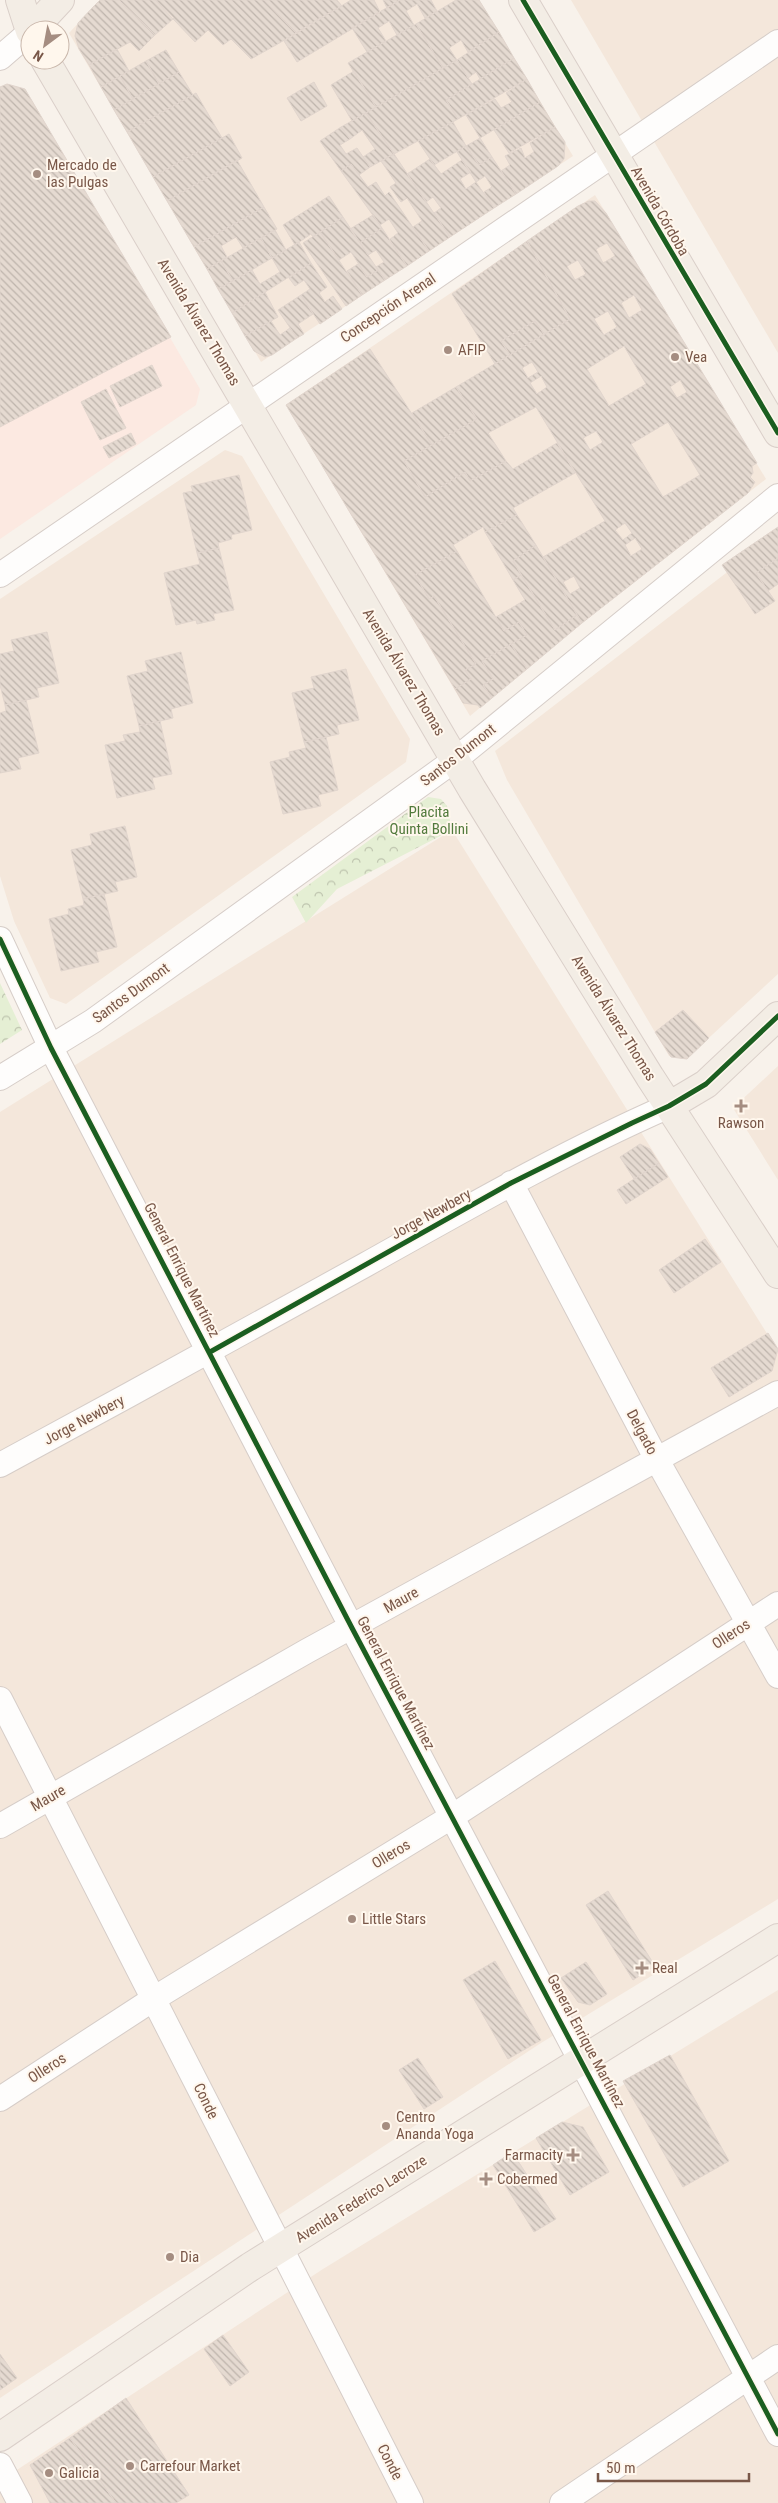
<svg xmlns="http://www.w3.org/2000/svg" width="778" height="2503" font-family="'Roboto Condensed',sans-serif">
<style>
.residential{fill:#f4e7db}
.commercial{fill:#fce9e1}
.forest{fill:url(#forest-crowns)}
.building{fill:url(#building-back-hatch);stroke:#e1d5cd;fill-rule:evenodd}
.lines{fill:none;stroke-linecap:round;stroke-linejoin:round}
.minor-casing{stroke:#d6cdc8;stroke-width:26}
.major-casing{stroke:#dacfc9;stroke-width:30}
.minor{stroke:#fefdfc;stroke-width:24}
.major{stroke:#f3ede5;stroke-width:28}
.cycleway-casing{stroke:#fff7ed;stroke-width:8}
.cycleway{stroke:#1b5e20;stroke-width:5}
.poi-dot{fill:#a58d81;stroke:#fff7ed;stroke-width:2}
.labels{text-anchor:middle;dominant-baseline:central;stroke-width:4;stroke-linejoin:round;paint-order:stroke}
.poi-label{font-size:15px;fill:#795748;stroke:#fff7ed;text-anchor:start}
.street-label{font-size:15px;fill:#795748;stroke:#fff7ed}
.park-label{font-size:15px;fill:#517a3c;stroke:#fff7ed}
</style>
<defs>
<pattern id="forest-crowns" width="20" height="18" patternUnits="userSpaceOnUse" patternTransform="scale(1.25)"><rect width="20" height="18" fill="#e5efd4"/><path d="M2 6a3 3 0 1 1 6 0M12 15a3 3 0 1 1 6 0" fill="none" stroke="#bec4ae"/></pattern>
<pattern id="building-back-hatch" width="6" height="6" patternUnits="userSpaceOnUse" patternTransform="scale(1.25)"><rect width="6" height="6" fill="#e5dad1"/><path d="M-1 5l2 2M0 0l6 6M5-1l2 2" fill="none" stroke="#beb4ac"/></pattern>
</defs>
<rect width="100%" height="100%" fill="#f8f2eb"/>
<!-- residential -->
<path class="residential" d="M100,0H479L573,156L261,362L69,33Z
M571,0H778V353Z
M595,195L766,479L582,623L470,716L286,405Z
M225,450L242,456L410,739L406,762L66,1004L50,998L14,921L0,876V599Z
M778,533V974L686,1059L669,1056L507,780L495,751Z
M452,830L778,1351V1899L541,2043L0,2398V1112Z
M778,1066V1180L733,1108Z
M778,1990V2503H0V2481L323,2269Z"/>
<!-- commercial -->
<path class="commercial" d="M7,84L25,89L200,389L196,405L0,539V88Z"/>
<!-- forest -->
<path class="forest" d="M428,797L441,799L447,806L452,830L337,889L306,923L292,897Z
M0,983L22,1030L0,1044Z"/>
<!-- building -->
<path class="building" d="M100,0H119L155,35L139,51L94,6Z
M119,0H155L174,18L155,35Z
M155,0H231L276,45L251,59L231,39L223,45L208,30L195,42Z
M231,0H264L296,33L276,45Z
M264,0H302L320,18L296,33Z
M302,0H337L342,6L320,18Z
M351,0H374L380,12L297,62L284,41Z
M383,0H400L387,8Z
M400,0H431L437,11L425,18L417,4L406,11L414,25L397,35L389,21L378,28L386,41L367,52L352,28Z
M456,0H479L499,32L468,52L461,40L449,48L457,60L443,68L416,24Z
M94,6L130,42L89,65L79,49L75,36L78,23Z
M416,24L443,68L376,107L348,63Z
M499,32L514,58L480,79L476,72L468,78L457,60Z
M117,49L129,71L101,87L89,65Z
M166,50L179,72L159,84L146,61Z
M514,58L527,79L458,119L446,100Z
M457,60L472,84L446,100L458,119L394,154L366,113Z
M146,61L159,84L133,99L120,76Z
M354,71L376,107L352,121L331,85Z
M179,72L193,95L127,132L114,110Z
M120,76L133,99L114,110L101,87Z
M527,79L540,102L480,138L466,115L495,99L501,108L512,102L506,93Z
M314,82L327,106L301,121L287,98Z
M7,84L25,89L171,337L0,427V87Z
M196,93L222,138L153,177L127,132Z
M540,102L555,127L509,153L494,130Z
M366,113L394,154L370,167L363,157L375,149L362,130L350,139L341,127Z
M453,122L466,146L434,165L418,141Z
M341,127L350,139L340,145L346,154L357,148L370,167L359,175L351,164L341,171L320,141Z
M555,127L565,142L564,159L558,166L516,194L501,171L510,165L505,156L521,148L525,158L534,152L530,143Z
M229,134L242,158L167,201L153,177Z
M480,138L492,157L479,165L466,146Z
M466,146L479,165L492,157L516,194L494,208L484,192L492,187L485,176L476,182L457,152Z
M394,154L450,237L429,251L413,227L422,221L407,198L401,202L390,187L396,183L381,161Z
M430,159L441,174L462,160L471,172L460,179L466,189L476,182L494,208L450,237L434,213L441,208L433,197L426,202L407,174Z
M237,160L264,207L194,247L167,201Z
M351,164L368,187L376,182L385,196L389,192L429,251L407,266L389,240L398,233L389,219L380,225L341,171Z
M329,196L343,217L313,237L311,234L295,245L283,225Z
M589,201H595L606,213L757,463L752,466L753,473L750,477L755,482L748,493L582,623L543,557L605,521L536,407L488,433L506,461L470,481L465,472L425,497L404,461L477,419L456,387L570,319L527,241L578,206ZM607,243L615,256L603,263L596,249ZM578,260L586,274L575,280L567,266ZM634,295L642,310L629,318L621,303ZM608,311L617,327L604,335L594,319ZM624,346L646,384L609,406L587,369ZM532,362L538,372L528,378L522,368ZM541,376L547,387L537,394L530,383ZM680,380L687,392L677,398L670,387ZM668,422L700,475L663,497L631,444ZM596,431L603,442L590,450L583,438ZM625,523L632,533L623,540L615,530ZM635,538L642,549L631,556L625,545ZM574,576L580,588L570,594L563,582Z
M264,207L277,229L243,248L236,237L221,246L227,257L207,269L194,247Z
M373,215L382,228L360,243L350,229Z
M343,217L378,270L367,277L351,252L339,260L320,232Z
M382,228L407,266L385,280L376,267L384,262L376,250L368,255L360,243Z
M275,230L286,250L272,258L261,238Z
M320,232L362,295L346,306L303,243Z
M261,238L272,258L233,281L221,261Z
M527,241L570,319L544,334L535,321L501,341L510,355L495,364L452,294Z
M299,242L311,263L232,313L218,289L252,270L260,284L280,272L272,258Z
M221,261L233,281L218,289L207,269Z
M311,263L327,287L319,293L325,302L333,296L342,309L320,324L301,295L310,289L304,280L295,286L289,278Z
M358,264L367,277L378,270L385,280L362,295L347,271Z
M265,292L278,317L245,336L232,313Z
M301,295L313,314L298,324L304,334L297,338L278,310Z
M271,321L280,335L290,328L297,338L272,355L265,357L254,351L245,336Z
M535,321L544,334L510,355L501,341Z
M370,349L432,445L404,461L425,497L465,472L470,481L506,461L513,469L557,443L575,473L513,508L517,515L485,532L483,527L453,545L457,551L415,575L429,599L434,596L476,664L465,670L471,679L455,689L286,405Z
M152,365L162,386L120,407L110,386Z
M456,387L477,419L432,445L412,413Z
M106,389L126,428L100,440L81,402Z
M131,433L136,444L109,458L103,447Z
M239,475L252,530L231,535L232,539L218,543L219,548L197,553L183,493L193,491L191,486Z
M517,515L536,545L513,561L521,575L513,580L485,532Z
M778,527V558L756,573L775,601L755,614L722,565Z
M536,545L577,615L555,630L513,561Z
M219,548L234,610L213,614L215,620L197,624L196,620L176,625L164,573L200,564L197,553Z
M457,551L504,631L519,622L527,635L482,661L493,679L483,685L492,698L480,708L478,705L463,703L455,689L471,679L465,670L476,664L434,596L429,599L415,575Z
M778,558V584L768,591L756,573Z
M521,575L555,630L577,615L582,623L527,669L511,644L527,635L519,622L504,631L496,617L525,600L513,580Z
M47,632L59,683L37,688L39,697L5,705L0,685V654L14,651L11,640Z
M511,644L527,669L492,698L483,685L493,679L482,661Z
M181,652L193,703L171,709L173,718L139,726L127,676L148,671L145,661Z
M346,669L359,720L337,725L339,734L304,742L292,693L314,688L311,677Z
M26,700L39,753L18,758L21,769L0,773V713L6,711L5,705Z
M160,721L172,774L152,778L155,789L117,798L105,745L125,741L123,735L140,732L139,726Z
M326,737L338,790L318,795L321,806L283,814L270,762L290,757L289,752L306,748L304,742Z
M125,826L137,877L115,882L118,891L83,899L71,850L92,845L90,834Z
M104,894L117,947L96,952L99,962L61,971L49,919L69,914L68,909L84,905L83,899Z
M683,1010L709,1038L687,1059L671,1057L655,1032Z
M640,1144L650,1149L659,1163L634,1179L620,1157Z
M659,1163L668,1177L626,1204L617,1190Z
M705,1239L721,1262L674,1293L659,1270Z
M768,1333L778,1349L772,1371L729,1397L711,1368Z
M608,1891L655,1966L633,1980L586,1905Z
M495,1961L541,2040L508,2059L463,1980Z
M586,1962L607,1994L590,2005L578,2002L561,1978Z
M670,2055L729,2161L683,2187L623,2081Z
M418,2058L443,2097L424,2109L399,2070Z
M562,2122L583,2127L609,2172L570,2195L536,2138Z
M512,2152L556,2219L534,2232L493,2165Z
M223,2335L249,2372L230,2386L204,2349Z
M0,2354L17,2378L0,2390Z
M126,2398L189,2495L176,2503H116L70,2438Z
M70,2438L116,2503H50L30,2465Z"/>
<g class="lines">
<!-- minor casing -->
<g class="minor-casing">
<path id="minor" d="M0,58L30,32
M0,575L778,42
M0,939L51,1048L352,1628L778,2434
M0,1078L93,1021L456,759L778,496
M511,1183L657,1460L778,1676
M0,1465C122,1399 244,1332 365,1265C465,1209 564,1152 669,1106
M0,1699C138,1967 274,2235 411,2503
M0,1826L307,1651L778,1393
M0,2099L155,1998L453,1816L778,1604
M0,2465L20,2503
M562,2503L778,2357"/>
</g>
<!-- major casing -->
<g class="major-casing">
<path id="major" d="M20,0L30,31
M523,0L778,433
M32,30L60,0
M45,60L472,789L650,1077L778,1274
M669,1106L706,1084L778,1016
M0,2437L250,2267L778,1938"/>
</g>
<!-- minor -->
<use href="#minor" class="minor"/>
<!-- major -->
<use href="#major" class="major"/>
<!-- cycleway casing -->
<g class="cycleway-casing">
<path id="cycleway" d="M523,0L778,433
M0,939L51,1048L352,1628L778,2434
M210,1352L511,1183L632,1123L669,1106L706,1084L778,1016"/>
</g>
<!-- cycleway -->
<use href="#cycleway" class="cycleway"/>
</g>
<!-- markers -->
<g class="poi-dot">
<circle cx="37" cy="174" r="5"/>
<circle cx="448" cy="350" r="5"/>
<circle cx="675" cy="357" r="5"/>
<path d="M738.5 1098.5h5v5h5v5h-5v5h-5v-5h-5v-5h5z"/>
<circle cx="352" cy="1919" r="5"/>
<path d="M639.5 1960.5h5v5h5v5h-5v5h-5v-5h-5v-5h5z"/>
<circle cx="386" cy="2126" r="5"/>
<path d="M570.5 2147.5h5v5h5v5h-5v5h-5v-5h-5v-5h5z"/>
<path d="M483.5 2171.5h5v5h5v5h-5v5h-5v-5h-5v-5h5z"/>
<circle cx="170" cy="2257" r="5"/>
<circle cx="130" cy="2466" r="5"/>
<circle cx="49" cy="2473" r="5"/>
</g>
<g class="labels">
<!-- poi labels -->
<g class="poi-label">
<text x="47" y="165">Mercado de<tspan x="47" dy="17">las Pulgas</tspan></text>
<text x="458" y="350">AFIP</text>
<text x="685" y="357">Vea</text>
<text x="741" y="1123" text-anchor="middle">Rawson</text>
<text x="362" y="1919">Little Stars</text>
<text x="652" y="1968">Real</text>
<text x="396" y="2117">Centro<tspan x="396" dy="17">Ananda Yoga</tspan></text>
<text x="563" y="2155" text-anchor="end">Farmacity</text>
<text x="497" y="2179">Cobermed</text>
<text x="180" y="2257">Dia</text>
<text x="140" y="2466">Carrefour Market</text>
<text x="59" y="2473">Galicia</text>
</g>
<!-- street labels -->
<g class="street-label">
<text transform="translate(660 211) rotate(60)">Avenida Córdoba</text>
<text transform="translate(388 308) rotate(-34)">Concepción Arenal</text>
<text transform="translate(199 322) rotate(59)">Avenida Álvarez Thomas</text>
<text transform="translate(404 672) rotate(59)">Avenida Álvarez Thomas</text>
<text transform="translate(458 755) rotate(-38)">Santos Dumont</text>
<text transform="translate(131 993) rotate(-36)">Santos Dumont</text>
<text transform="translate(614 1018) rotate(58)">Avenida Álvarez Thomas</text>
<text transform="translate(431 1214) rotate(-29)">Jorge Newbery</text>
<text transform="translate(182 1270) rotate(63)">General Enrique Martínez</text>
<text transform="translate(84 1420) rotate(-28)">Jorge Newbery</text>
<text transform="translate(642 1432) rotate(62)">Delgado</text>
<text transform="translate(401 1600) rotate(-29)">Maure</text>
<text transform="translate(731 1634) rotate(-33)">Olleros</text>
<text transform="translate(396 1683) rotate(62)">General Enrique Martínez</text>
<text transform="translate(48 1798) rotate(-30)">Maure</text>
<text transform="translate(391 1854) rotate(-31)">Olleros</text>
<text transform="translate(586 2041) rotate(62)">General Enrique Martínez</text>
<text transform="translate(47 2068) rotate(-33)">Olleros</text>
<text transform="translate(206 2101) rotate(64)">Conde</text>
<text transform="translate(361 2199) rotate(-32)">Avenida Federico Lacroze</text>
<text transform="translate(390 2462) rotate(63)">Conde</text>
</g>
<!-- park labels -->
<g class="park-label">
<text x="429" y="812">Placita<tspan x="429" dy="17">Quinta Bollini</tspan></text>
</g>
</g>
<!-- north arrow -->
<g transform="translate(45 45) rotate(212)"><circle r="24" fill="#fff7ed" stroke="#c9b7ab"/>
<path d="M0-4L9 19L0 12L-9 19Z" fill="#a58d81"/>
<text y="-8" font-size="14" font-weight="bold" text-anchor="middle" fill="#795748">N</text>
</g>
<!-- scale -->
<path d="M598 2473v8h151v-8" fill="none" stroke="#795748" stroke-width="2.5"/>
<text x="606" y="2473" font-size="15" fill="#795748" stroke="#fff7ed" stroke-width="4" paint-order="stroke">50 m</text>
</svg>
